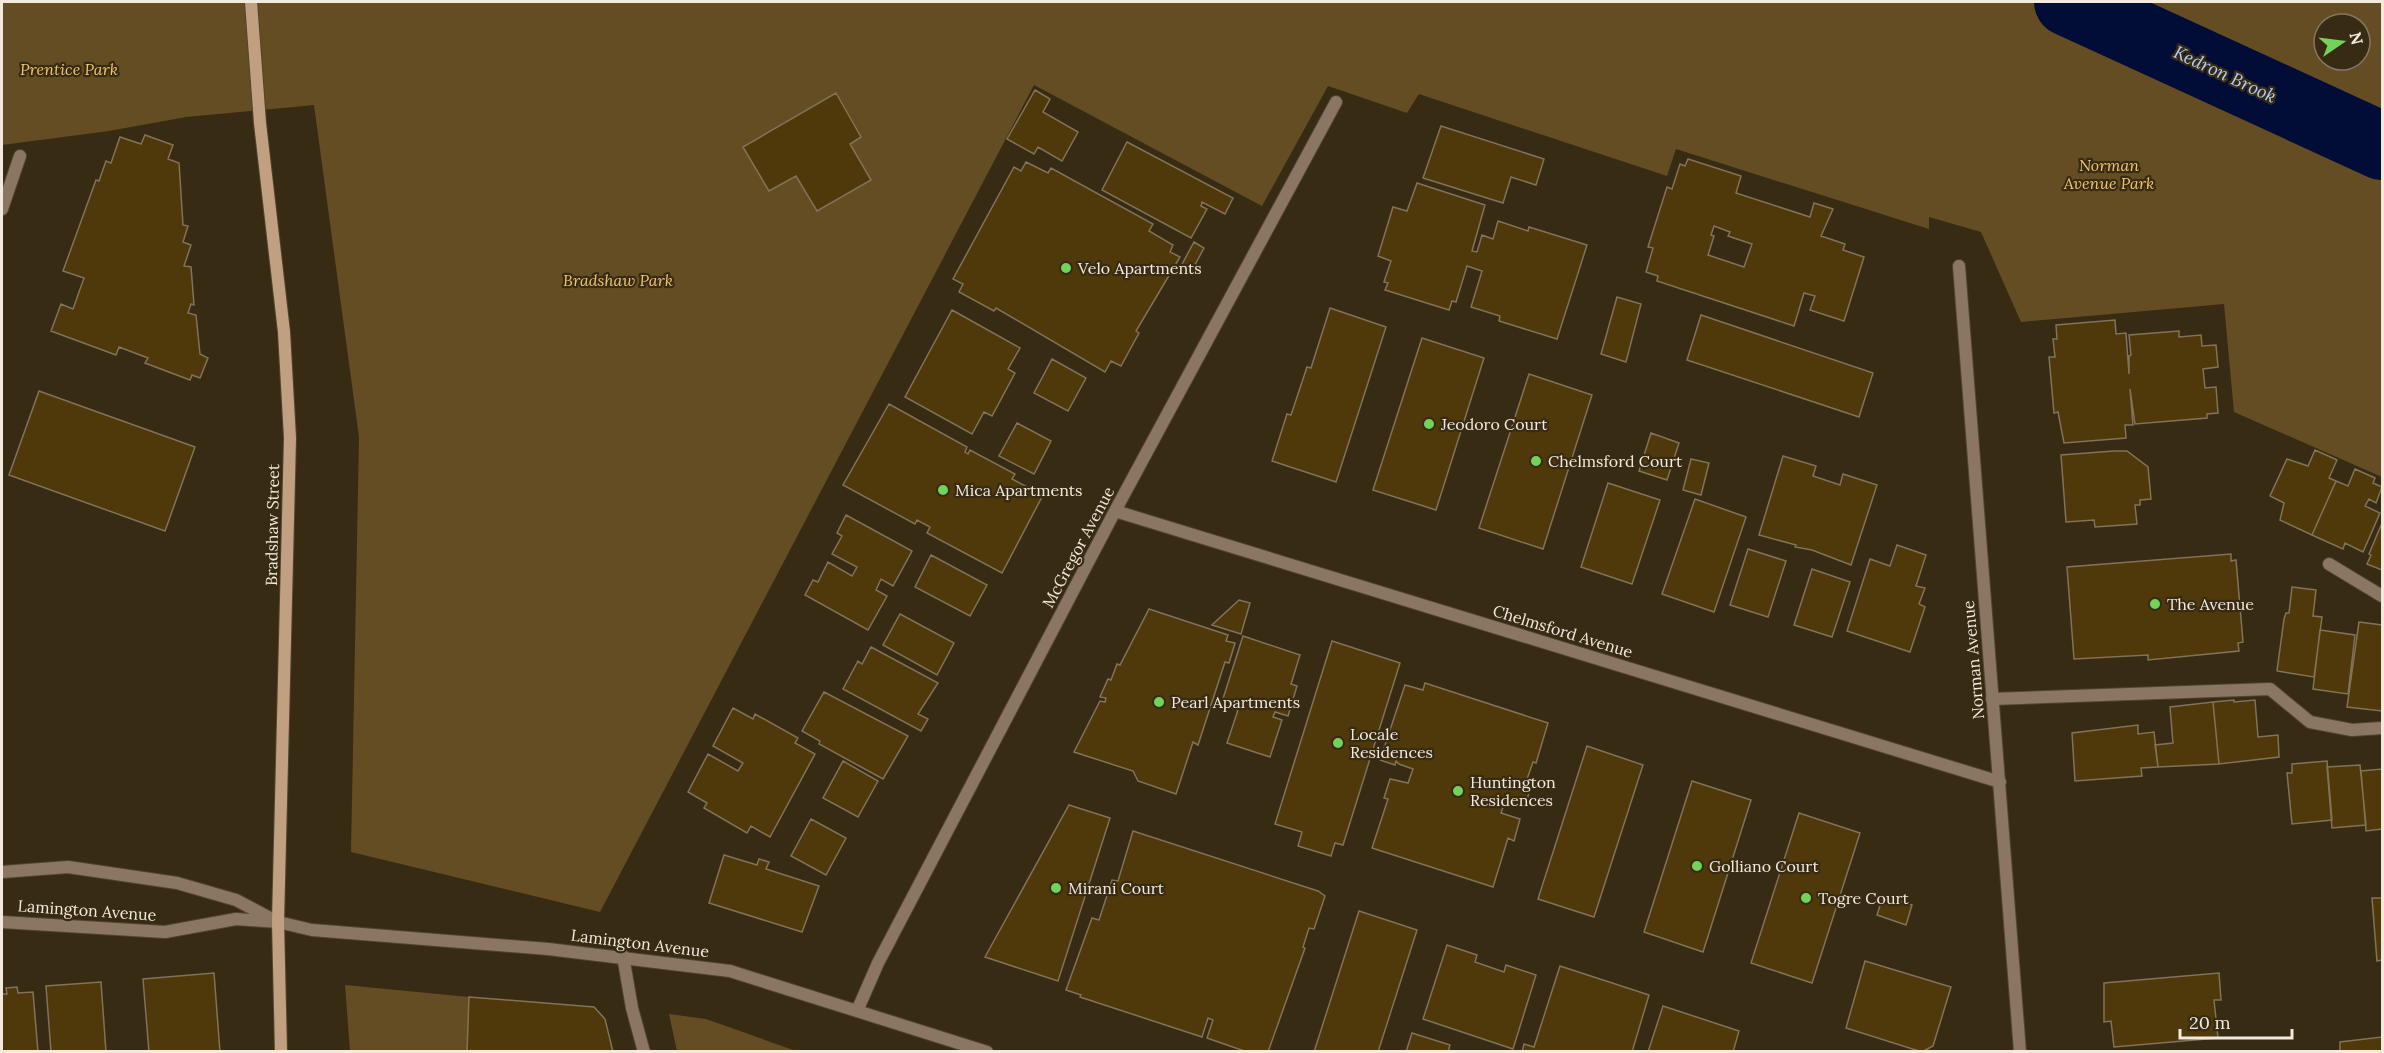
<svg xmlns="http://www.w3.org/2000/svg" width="2384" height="1053" font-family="Lora,serif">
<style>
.green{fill:#644d22;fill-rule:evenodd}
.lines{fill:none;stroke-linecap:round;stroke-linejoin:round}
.river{stroke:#010d37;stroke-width:68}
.building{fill:#4f3809;stroke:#81735a;stroke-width:1.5;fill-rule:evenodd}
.lane-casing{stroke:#524630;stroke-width:14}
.street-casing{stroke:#524630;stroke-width:14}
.secondary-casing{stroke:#524630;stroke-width:14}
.lane{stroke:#8b7664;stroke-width:12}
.street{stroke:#8b7664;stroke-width:12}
.secondary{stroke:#c1a081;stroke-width:12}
.poi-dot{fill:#73d25c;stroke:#382b14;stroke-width:2}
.labels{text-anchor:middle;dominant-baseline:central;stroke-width:4.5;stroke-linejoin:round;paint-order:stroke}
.park-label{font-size:16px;font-style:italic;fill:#f2c471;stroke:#382b14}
.poi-label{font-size:16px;fill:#f2eadc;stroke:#382b14;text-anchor:start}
.street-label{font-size:16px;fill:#f2eadc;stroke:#382b14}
.water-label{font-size:18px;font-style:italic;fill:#b5cdfa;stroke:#382b14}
</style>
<rect width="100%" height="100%" fill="#382b14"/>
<!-- green -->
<path class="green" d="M2,2H2382V477L2234,412L2224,304L2021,322L1981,232L1929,217V229L1676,149L1667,176L1419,94L1407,113L1328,86L1262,206L1034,85L600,912L351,852L359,437L314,105L186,117L109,131L2,145ZM2324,24H2360V60H2324Z
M345,985L469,997L467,1051H350Z
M669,1014L706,1019L796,1051H677Z"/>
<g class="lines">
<!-- river -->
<path class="river" d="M2068,2L2382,146"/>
</g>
<!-- building -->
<path class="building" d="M1035,90L1050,99L1043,112L1078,132L1062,161L1038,147L1034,154L1007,139Z
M836,93L861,137L850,144L871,180L817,211L796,176L769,191L743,147Z
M1441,126L1544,159L1536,185L1511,177L1503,203L1423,178Z
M145,135L173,145L168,159L179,163L183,225L188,226L183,242L191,245L184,266L191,267L194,305L191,304L188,313L196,315L200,354L208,358L200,378L192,375L190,380L145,363L148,358L119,347L116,355L51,331L61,304L73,309L84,278L63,271L96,180L99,181L106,161L111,163L120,137L141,144Z
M1127,142L1233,198L1225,214L1202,202L1201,206L1207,209L1191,238L1102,190Z
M1688,159L1741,176L1736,193L1810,217L1814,203L1833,209L1821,236L1845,244L1843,250L1864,257L1844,321L1810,310L1815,296L1804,293L1794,326L1657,281L1658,276L1646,272L1653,248L1648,247L1667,187L1672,189L1680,164L1685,166ZM1714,226L1730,232L1728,236L1752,244L1744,267L1708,255L1714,236L1711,235Z
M1026,162L1048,173L1051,168L1153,224L1149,231L1173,245L1170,252L1180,257L1136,331L1139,333L1121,366L1111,361L1105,372L996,308L994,311L959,292L963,284L953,279L1014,167L1021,171Z
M1417,183L1485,205L1472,251L1477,252L1482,235L1493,239L1498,221L1528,231L1529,227L1587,245L1557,339L1499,321L1500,316L1471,307L1482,271L1467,266L1456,302L1452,301L1449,310L1385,290L1388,283L1384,282L1391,261L1378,256L1393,207L1407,211Z
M1194,242L1204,248L1190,274L1180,268Z
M1617,297L1641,304L1626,362L1601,354Z
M1330,308L1386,327L1336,482L1272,461L1287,414L1291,415L1307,367L1311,368Z
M952,310L1020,348L1008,369L1015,373L992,416L984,412L972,434L905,397Z
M1701,315L1873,373L1859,417L1687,360Z
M2115,320L2116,334L2126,333L2129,374V356L2131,355L2129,335L2179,331V337L2201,335L2202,346L2216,345L2218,367L2203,369L2205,388L2216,387L2218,413L2207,414V418L2135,424L2130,389L2133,425H2125L2126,438L2064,443L2058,412L2054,413L2049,357H2055L2053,339H2057L2056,325Z
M1422,338L1484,358L1436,510L1373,490Z
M1052,359L1086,378L1068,411L1034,393Z
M1529,374L1592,395L1543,549L1479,528Z
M39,391L195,447L165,531L9,475Z
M889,404L967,447L965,452L968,454L970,450L1015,474L1012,479L1043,495L1002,573L927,533L930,527L917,520L915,524L843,485Z
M1017,423L1051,441L1034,474L999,456Z
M1651,433L1679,443L1667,480L1639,471Z
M2315,450L2337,460L2329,478L2336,481L2312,535L2280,520L2284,503L2270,496L2287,459L2308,466Z
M2114,451H2127L2148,467L2151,499L2140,500V505H2135L2137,524L2095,527L2094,520L2066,522L2061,455Z
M1783,456L1816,466L1813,476L1840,485L1843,474L1877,485L1851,565L1812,550L1795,547L1796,545L1759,535Z
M1691,459L1709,463L1701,495L1683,490Z
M2355,469L2375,478L2373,483L2382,487L2376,503L2369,499L2365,506L2380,513L2363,552L2345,543L2343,549L2312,535L2336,481L2348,486Z
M1608,483L1660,500L1632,584L1581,567Z
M1695,499L1746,517L1714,612L1662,594Z
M846,515L912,551L893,586L881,579L876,590L887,596L868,630L805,595L813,580L818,582L828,562L852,576L857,567L832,554L842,536L837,533Z
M2382,523V570L2367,564L2371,555L2369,554Z
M1897,545L1926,555L1916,586L1925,588L1919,604L1925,607L1910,652L1847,631L1870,559L1890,566Z
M1748,549L1786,561L1768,617L1730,605Z
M2231,554V561L2236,560L2243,642L2238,643L2239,651L2148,660V655L2074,659L2067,567Z
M931,555L987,585L970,616L915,587Z
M1812,569L1850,582L1832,637L1794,625Z
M2292,587L2316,590L2313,616L2322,617L2314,677L2277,671L2284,619L2286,613H2289Z
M1239,600L1250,603L1241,634L1212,625Z
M1149,609L1228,635L1226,641L1235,643L1229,663L1225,662L1198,745L1193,742L1176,794L1138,781L1133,771L1074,752L1100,701L1105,702L1106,698L1100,697L1108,679L1111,680L1117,664L1120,665Z
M900,614L954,643L937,675L883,645Z
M2359,622L2382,625V711L2347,707Z
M2320,630L2355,635L2348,694L2313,689Z
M1243,636L1300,655L1291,684L1297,686L1288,716L1275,712L1273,717L1282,720L1270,757L1227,743L1238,710L1221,705Z
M1332,641L1400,663L1343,845L1335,843L1331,856L1298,846L1302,832L1275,824Z
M871,647L938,683L918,714L928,719L921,731L843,689L858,661L862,664Z
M1425,683L1548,723L1536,763L1533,762L1526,782L1532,783L1526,803L1506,799L1501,813L1520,819L1514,841L1508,838L1493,887L1372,848L1388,799L1384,798L1390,779L1408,783L1413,769L1399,764L1396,761L1395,765L1380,760L1405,685L1423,690Z
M824,692L908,736L883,779L819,744L820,741L802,731Z
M2234,700V702L2255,700L2258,737L2278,735L2279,757L2219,764L2213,702Z
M2213,702L2219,764L2158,767L2155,745L2173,743L2170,707Z
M733,708L753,719L755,714L798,738L795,743L815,754L770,837L751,826L747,833L704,808L707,803L688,792L708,754L738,771L743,763L713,746Z
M2138,725V734L2154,732L2158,767L2141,768L2142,776L2075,781L2072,733Z
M1587,746L1643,765L1594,917L1538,899Z
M843,761L878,781L858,817L823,798Z
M2327,761L2332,820L2292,824L2287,773H2292V764Z
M2360,765L2366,825L2332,828L2327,767Z
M2382,769V829L2366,831L2361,771Z
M1692,781L1751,800L1703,952L1644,932Z
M1069,805L1110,818L1058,981L985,957Z
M1799,813L1860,833L1812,983L1751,963Z
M811,819L846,838L826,875L791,856Z
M1133,831L1318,891L1325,896L1314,929L1309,928L1303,947L1305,948L1268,1052H1247L1207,1038L1213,1020L1208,1018L1202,1037L1080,997L1081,995L1066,990L1092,918L1099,920L1112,880L1118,881Z
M724,855L757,865L759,859L769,862L766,869L819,886L802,932L709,903Z
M1883,896L1912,905L1906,925L1877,915Z
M2372,898H2382V960L2377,961Z
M1359,911L1417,930L1378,1052H1314Z
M1447,945L1477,955L1475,962L1504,972L1506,965L1536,975L1513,1049L1423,1019Z
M1865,961L1951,987L1933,1046L1922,1052L1846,1028Z
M1560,966L1649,995L1632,1052H1522L1524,1044L1534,1047Z
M214,973L220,1052H149L143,979Z
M2219,973L2221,1000H2214L2218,1038L2114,1047L2111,1021L2104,1022V983Z
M101,982L106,1052H51L46,986Z
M17,987L18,993L33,992L38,1052H2V994H7L6,988Z
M469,997L594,1007L605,1019L613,1052H467Z
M1663,1006L1739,1031L1733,1052H1648Z
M1412,1033L1450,1045L1448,1052H1406Z
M2382,1037V1052H2340V1042Z"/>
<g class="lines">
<!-- lane casing -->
<g class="lane-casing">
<path id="lane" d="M2329,564L2382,596
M1992,699L2270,689L2310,722L2352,730L2382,728
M623,956L632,1008L644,1052"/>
</g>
<!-- street casing -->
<g class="street-casing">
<path id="street" d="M2,209L20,156
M1959,266L2020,1052
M1115,511L2000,782
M2,872L68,867L177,883L236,900L274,920
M2,922L165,932L236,919L278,922L312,930L548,949L730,971L987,1052
M857,1011L878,963L1115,511L1336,102"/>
</g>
<!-- secondary casing -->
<g class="secondary-casing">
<path id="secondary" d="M251,2L260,123L284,332L290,438L278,922L281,1052"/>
</g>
<!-- lane -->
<use href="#lane" class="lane"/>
<!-- street -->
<use href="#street" class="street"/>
<!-- secondary -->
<use href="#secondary" class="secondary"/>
</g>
<!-- markers -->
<g class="poi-dot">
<circle cx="1066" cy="268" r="6"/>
<circle cx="1429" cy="424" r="6"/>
<circle cx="1536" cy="461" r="6"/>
<circle cx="943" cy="490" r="6"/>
<circle cx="2155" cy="604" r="6"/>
<circle cx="1159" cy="702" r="6"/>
<circle cx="1338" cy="743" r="6"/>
<circle cx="1458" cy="791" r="6"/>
<circle cx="1697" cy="866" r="6"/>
<circle cx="1056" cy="888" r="6"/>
<circle cx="1806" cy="898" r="6"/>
</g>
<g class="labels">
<!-- park labels -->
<g class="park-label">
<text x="69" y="69">Prentice Park</text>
<text x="2109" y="165">Norman<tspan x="2109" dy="18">Avenue Park</tspan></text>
<text x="618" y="280">Bradshaw Park</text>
</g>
<!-- poi labels -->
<g class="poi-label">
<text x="1078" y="268">Velo Apartments</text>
<text x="1441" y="424">Jeodoro Court</text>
<text x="1548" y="461">Chelmsford Court</text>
<text x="955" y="490">Mica Apartments</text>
<text x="2167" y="604">The Avenue</text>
<text x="1171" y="702">Pearl Apartments</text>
<text x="1350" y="734">Locale<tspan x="1350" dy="18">Residences</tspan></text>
<text x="1470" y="782">Huntington<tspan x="1470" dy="18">Residences</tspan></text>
<text x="1709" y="866">Golliano Court</text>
<text x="1068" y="888">Mirani Court</text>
<text x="1818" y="898">Togre Court</text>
</g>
<!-- street labels -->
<g class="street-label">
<text transform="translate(272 525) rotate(-89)">Bradshaw Street</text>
<text transform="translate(1078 547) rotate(-62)">McGregor Avenue</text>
<text transform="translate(1563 631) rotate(17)">Chelmsford Avenue</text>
<text transform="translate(1973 660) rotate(-95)">Norman Avenue</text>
<text transform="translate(87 910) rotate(4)">Lamington Avenue</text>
<text transform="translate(640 943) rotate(7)">Lamington Avenue</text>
</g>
<!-- water labels -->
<g class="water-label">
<text transform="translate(2225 74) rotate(25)">Kedron Brook</text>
</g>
</g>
<!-- border -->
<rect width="2384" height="1053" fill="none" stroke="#f2eadc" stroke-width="6"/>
<!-- north arrow -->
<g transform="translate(2342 42) rotate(76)"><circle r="28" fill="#382b14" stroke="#827764" stroke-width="1.5"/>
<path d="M0-4.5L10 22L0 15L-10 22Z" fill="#73d25c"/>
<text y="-9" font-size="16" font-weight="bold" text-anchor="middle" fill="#f2eadc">N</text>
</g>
<!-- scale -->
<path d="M2180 1029v9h112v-9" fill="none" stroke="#f2eadc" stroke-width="3"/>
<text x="2189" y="1029" font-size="18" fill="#f2eadc" stroke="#382b14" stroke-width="4.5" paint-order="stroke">20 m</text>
</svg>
